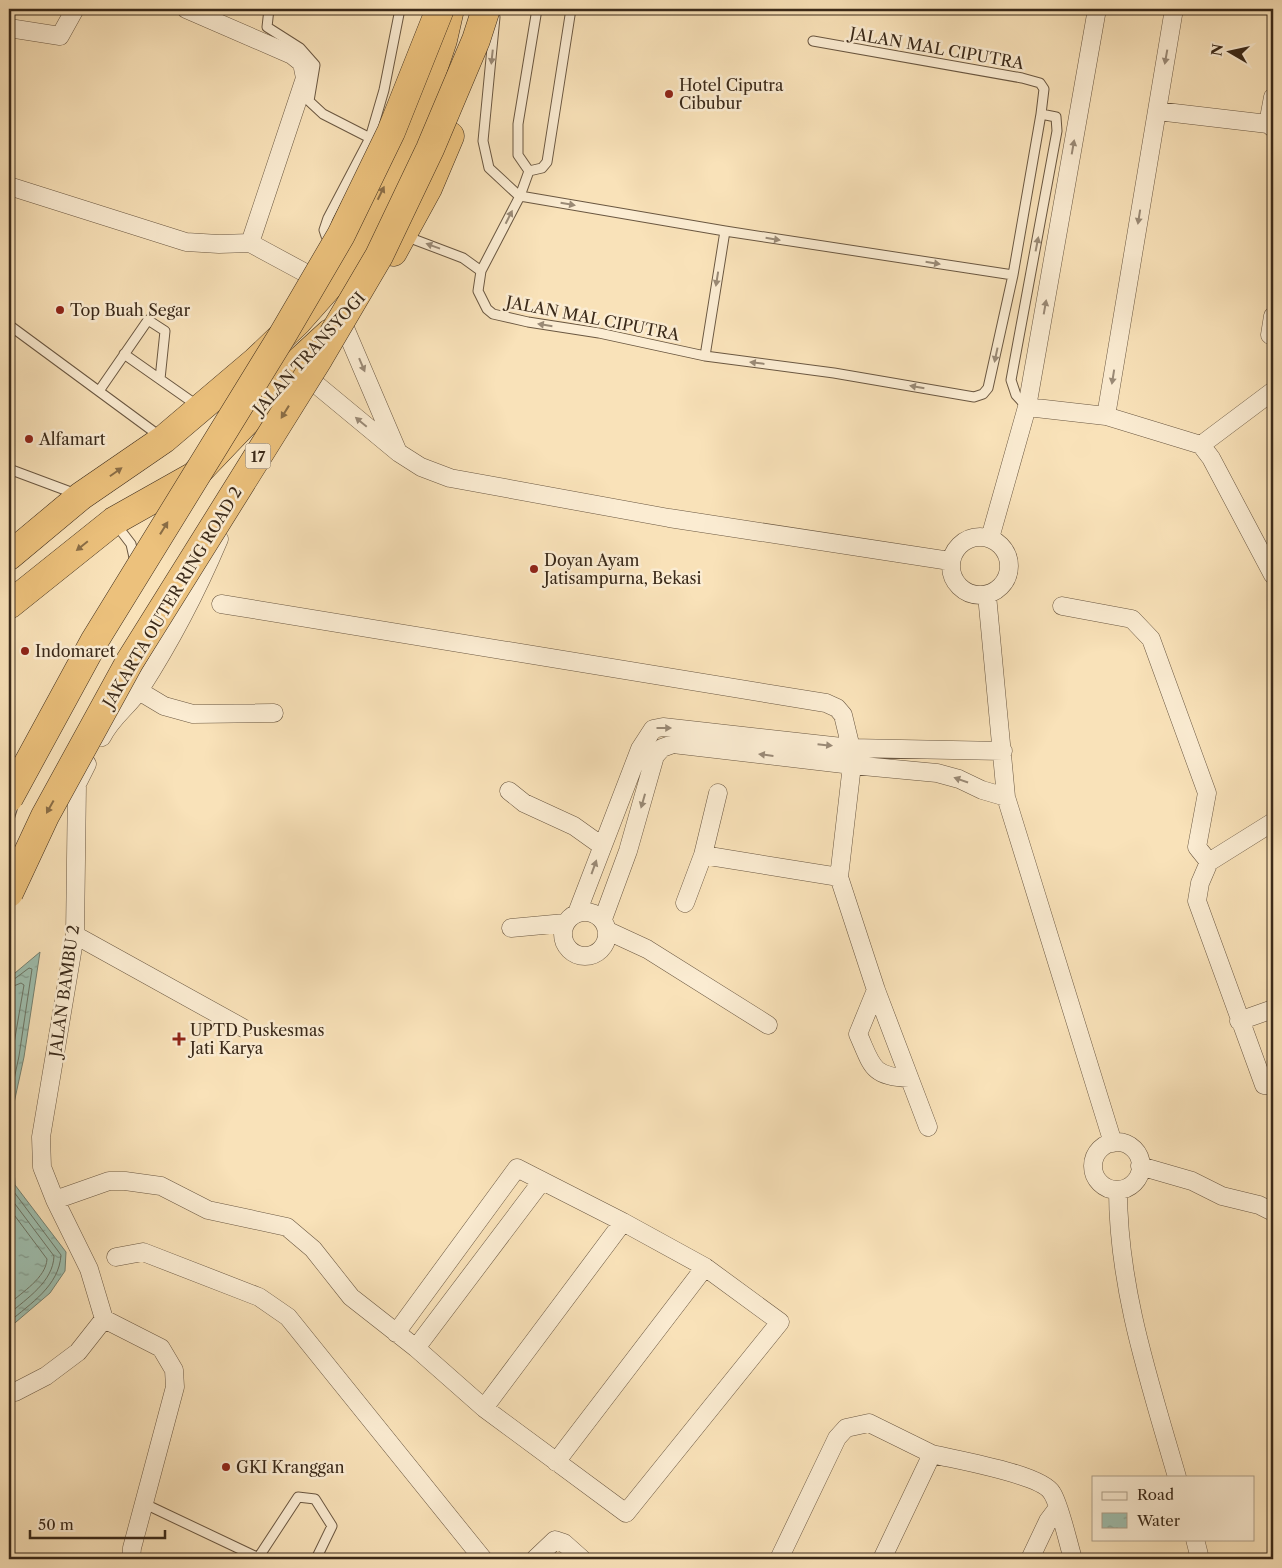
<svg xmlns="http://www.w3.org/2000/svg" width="1282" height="1568" font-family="'Libre Caslon Text',serif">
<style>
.water{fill:url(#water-ripples);stroke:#768272}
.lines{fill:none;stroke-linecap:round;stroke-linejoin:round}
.shore{stroke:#6c7464;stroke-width:1}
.service-casing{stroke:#6a5741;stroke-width:11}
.minor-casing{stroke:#6a5741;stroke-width:19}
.trunk-casing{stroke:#3a2919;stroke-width:29}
.service{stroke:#fbecd2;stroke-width:9}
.minor{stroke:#fbecd2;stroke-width:18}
.trunk{stroke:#ecc17c;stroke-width:28}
.motorway-bridge-casing{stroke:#3a2919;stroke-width:29;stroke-linecap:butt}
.motorway-bridge{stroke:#ecc17c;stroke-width:28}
.oneway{fill:#9a8a76}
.oneway2{fill:#8a6d46}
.poi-dot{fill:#8f2418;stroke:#fbecd2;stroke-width:2}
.labels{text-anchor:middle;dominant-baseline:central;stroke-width:5;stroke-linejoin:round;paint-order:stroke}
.shield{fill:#fbecd2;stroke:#746450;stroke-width:1}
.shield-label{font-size:15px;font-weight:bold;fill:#3a2919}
.street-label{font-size:16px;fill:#3a2919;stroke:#fbecd2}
.poi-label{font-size:16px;fill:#3a2919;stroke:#fbecd2;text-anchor:start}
</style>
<defs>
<pattern id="water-ripples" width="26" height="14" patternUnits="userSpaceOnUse" patternTransform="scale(1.25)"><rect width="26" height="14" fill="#9ebeae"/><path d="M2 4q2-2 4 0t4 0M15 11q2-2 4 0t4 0" fill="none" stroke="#829a8d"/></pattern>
</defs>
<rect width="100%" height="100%" fill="#f9e2b9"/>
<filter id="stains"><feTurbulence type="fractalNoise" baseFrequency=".004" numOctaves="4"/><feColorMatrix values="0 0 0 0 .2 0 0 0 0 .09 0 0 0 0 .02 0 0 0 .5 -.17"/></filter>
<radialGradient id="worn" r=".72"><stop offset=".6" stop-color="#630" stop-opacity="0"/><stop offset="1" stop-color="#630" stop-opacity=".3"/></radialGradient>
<!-- water -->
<path class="water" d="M40,952L24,1057L11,1117L15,1185L66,1252L65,1271L50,1293L9,1328V978Z"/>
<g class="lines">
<!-- shore -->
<path class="shore" d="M9,981L13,980L29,968L32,969L19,1056L9,1103
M9,988L21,983L24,985L9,1073
M9,1171L11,1188L61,1255C59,1286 31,1303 9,1322
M9,1196L54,1256C53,1282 27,1298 9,1314
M9,1208L47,1259C46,1278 22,1292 9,1304"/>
<!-- service casing -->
<g class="service-casing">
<path id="service" d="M269,9L267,27L300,48L315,65L309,101L323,114L370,138
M537,9L518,124V155L529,171L542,168L547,162L571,9
M495,17L483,141L489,168L517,194L520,196L725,231L1013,275L988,388L983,394L974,397L834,373L705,356L599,333L528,322L493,314L487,309L478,291L481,271L520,196L529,171
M813,41L1022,78L1040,83L1044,89L1041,114L1013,275
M335,235L330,237L326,236L324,230L328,218L370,138L384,90L400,9
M405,236L463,258L481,271
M9,325L161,437
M124,354L198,406
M705,356L725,231
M99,391L148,320L165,331L160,379
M1027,407L1016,395L1011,380L1057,131L1056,117L1041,114
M9,469L76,494
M115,523L131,544L135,562
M9,819L15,800
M145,1504L261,1559
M258,1558L298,1497L315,1499L332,1526L316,1559"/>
</g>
<!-- minor casing -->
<g class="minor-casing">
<path id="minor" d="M186,9L292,55L302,63L305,78L250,243
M9,28L60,36L75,9
M1157,111L1268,124L1273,128
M1268,124L1273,97
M9,186L186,242L219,244L250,243
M250,243L324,283
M342,321L397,450
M1270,335L1273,316
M300,371L399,453L421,467L450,478L669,518L950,561
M1027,407L1097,9
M1106,416L1174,9
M1201,445L1273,391
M951 566a29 29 0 1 1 58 0a29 29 0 1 1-58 0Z
M990,538L1027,407L1106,416L1201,445L1211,458L1273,575
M987,595L1006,797L1113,1143
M221,604L826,703L837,708L843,715L851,748L852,765L839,877L876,990L928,1127
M1062,606L1132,619L1151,639L1207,793L1197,847L1209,862
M139,691L164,706L193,714L274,713
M102,737C111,718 129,706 140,689C171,641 197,591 219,539
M87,764L77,784L75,935L41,1137L42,1167L55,1200L89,1269L104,1319L161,1348L174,1370L175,1387L132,1548L131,1559
M509,791L524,803L574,826L602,846
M1273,822L1209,862L1200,883L1197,901L1264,1085L1273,1086
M703,855L718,793
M685,903L703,855L839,877
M563 934a22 22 0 1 1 44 0a22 22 0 1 1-44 0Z
M577,913L640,749L653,729L663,727L851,748L1003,751
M603,919L628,851L655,756L662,748L673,744L852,765L937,773L959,779L982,790L1006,797
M511,928L565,923
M608,931L647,949L768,1025
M75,935L243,1028
M876,990L858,1034C872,1065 871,1077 909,1078
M1239,1021L1273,1009
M1093 1166a24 24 0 1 1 48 0a24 24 0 1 1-48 0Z
M1140,1166L1192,1181L1222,1196L1259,1205L1273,1212
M1118,1190C1118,1289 1150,1383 1177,1477
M55,1200L109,1181H125L161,1186L208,1210L287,1227L313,1249L351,1297L416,1348L484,1408L626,1513L780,1322L705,1267L623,1222L517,1168L396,1333
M116,1257L143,1252L259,1297L288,1317L483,1559
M416,1348L542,1181
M15,1392L46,1376L78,1352L104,1319
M484,1408L623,1222
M932,1454C956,1460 1041,1474 1052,1493C1060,1505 1068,1543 1073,1559
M556,1462L705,1267
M1195,1539L1200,1559
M535,1559L555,1540L564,1543L582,1559
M779,1559L837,1438L846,1428L869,1423L932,1454L882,1559
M1030,1559L1048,1521L1057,1509"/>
</g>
<!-- trunk casing -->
<g class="trunk-casing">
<path id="trunk" d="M393,252L428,188L450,136
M9,556L81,496L164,439L256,361L298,321L329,286L369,218L397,162L421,105L443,40L450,9
M9,605L114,521L194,476L256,411L294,366L330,333"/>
</g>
<!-- service -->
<use href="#service" class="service"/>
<!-- minor -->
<use href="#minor" class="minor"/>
<!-- trunk -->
<use href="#trunk" class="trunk"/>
<!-- motorway-bridge casing -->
<g class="motorway-bridge-casing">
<path id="motorway-bridge" d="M9,798L95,640L282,336L341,235L391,132L440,9
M9,893L45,816L130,661L319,358L379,256L430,149L476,40L486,9"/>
</g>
<!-- motorway-bridge -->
<use href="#motorway-bridge" class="motorway-bridge"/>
</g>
<!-- one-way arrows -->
<defs><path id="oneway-solid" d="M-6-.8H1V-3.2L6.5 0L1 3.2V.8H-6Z" transform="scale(1.25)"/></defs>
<g class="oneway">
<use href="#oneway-solid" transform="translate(492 57) rotate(96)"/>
<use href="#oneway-solid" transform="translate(1166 57) rotate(100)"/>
<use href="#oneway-solid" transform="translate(1073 147) rotate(-80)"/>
<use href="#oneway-solid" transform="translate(568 204) rotate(10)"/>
<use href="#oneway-solid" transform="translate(509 217) rotate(-63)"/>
<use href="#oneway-solid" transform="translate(1139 217) rotate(99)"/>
<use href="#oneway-solid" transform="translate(773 239) rotate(9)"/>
<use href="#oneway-solid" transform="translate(1037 244) rotate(-79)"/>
<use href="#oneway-solid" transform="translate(433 246) rotate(-160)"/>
<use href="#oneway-solid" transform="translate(933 263) rotate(9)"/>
<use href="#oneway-solid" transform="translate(717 279) rotate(99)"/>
<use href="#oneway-solid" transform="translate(1045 307) rotate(-80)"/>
<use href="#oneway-solid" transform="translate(545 325) rotate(-171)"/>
<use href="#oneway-solid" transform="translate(996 355) rotate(102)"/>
<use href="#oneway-solid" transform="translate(757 363) rotate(-173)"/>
<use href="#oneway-solid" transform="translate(362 365) rotate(67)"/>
<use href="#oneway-solid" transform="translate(1113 377) rotate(99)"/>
<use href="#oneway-solid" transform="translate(917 387) rotate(-170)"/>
<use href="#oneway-solid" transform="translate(361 422) rotate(-140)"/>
<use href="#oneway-solid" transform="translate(664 728)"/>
<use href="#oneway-solid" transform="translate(825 745) rotate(6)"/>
<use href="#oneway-solid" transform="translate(766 755) rotate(-173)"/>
<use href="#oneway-solid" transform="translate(961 780) rotate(-161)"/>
<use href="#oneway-solid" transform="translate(643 801) rotate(106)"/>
<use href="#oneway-solid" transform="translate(594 867) rotate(-70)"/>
</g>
<g class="oneway2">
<use href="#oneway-solid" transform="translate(381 193) rotate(-64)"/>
<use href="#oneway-solid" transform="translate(285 412) rotate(122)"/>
<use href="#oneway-solid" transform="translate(116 472) rotate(-35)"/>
<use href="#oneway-solid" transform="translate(164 528) rotate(-58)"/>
<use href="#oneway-solid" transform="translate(82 546) rotate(141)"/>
<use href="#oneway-solid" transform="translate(50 807) rotate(119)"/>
</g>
<!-- markers -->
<g class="poi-dot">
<circle cx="669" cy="94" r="5"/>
<circle cx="60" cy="310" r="5"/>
<circle cx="29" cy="439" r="5"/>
<circle cx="534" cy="569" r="5"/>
<circle cx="25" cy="651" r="5"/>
<path d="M176.5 1031.5h5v5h5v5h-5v5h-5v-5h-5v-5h5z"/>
<circle cx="226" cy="1467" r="5"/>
</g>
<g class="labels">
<!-- shield labels -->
<rect class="shield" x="245.5" y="443.5" width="25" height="25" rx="4"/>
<g class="shield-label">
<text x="258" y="456">17</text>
</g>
<!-- street labels -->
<g class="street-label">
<text transform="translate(937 48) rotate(10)">JALAN MAL CIPUTRA</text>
<text transform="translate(593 318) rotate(11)">JALAN MAL CIPUTRA</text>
<text transform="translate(309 353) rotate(-48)">JALAN TRANSYOGI</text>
<text transform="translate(172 597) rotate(-59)">JAKARTA OUTER RING ROAD 2</text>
<text transform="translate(64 991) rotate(-82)">JALAN BAMBU 2</text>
</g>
<!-- poi labels -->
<g class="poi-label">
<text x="679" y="85">Hotel Ciputra<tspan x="679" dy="18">Cibubur</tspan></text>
<text x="70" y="310">Top Buah Segar</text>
<text x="39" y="439">Alfamart</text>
<text x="544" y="560">Doyan Ayam<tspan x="544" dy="18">Jatisampurna, Bekasi</tspan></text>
<text x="35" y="651">Indomaret</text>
<text x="190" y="1030">UPTD Puskesmas<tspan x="190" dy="18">Jati Karya</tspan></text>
<text x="236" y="1467">GKI Kranggan</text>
</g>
</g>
<!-- margin -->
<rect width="1282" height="1568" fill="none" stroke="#f9e2b9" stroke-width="30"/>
<rect x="10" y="10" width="1262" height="1548" fill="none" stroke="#3a2919" stroke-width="2.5"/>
<rect x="15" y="15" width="1252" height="1538" fill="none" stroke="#3a2919"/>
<!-- legend -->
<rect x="1092" y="1476" width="162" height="65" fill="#fbecd2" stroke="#ae9e88"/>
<rect x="1102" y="1492" width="25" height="8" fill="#fbecd2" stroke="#ae9e88"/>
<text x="1137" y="1500" font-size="15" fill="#3a2919">Road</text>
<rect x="1102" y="1513" width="25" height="15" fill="url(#water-ripples)" stroke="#ae9e88"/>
<text x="1137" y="1526" font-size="15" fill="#3a2919">Water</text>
<!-- north arrow -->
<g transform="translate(1230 52) rotate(279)" stroke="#fbecd2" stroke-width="4" paint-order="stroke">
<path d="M0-4L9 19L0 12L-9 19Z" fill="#3a2919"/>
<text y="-8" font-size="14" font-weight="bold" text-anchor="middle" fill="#3a2919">N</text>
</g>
<!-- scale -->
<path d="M30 1530v8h135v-8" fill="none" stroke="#3a2919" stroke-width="2.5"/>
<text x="38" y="1530" font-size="15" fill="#3a2919" stroke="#fbecd2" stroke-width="4" paint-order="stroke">50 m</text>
<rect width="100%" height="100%" filter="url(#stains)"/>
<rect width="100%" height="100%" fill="url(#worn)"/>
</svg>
